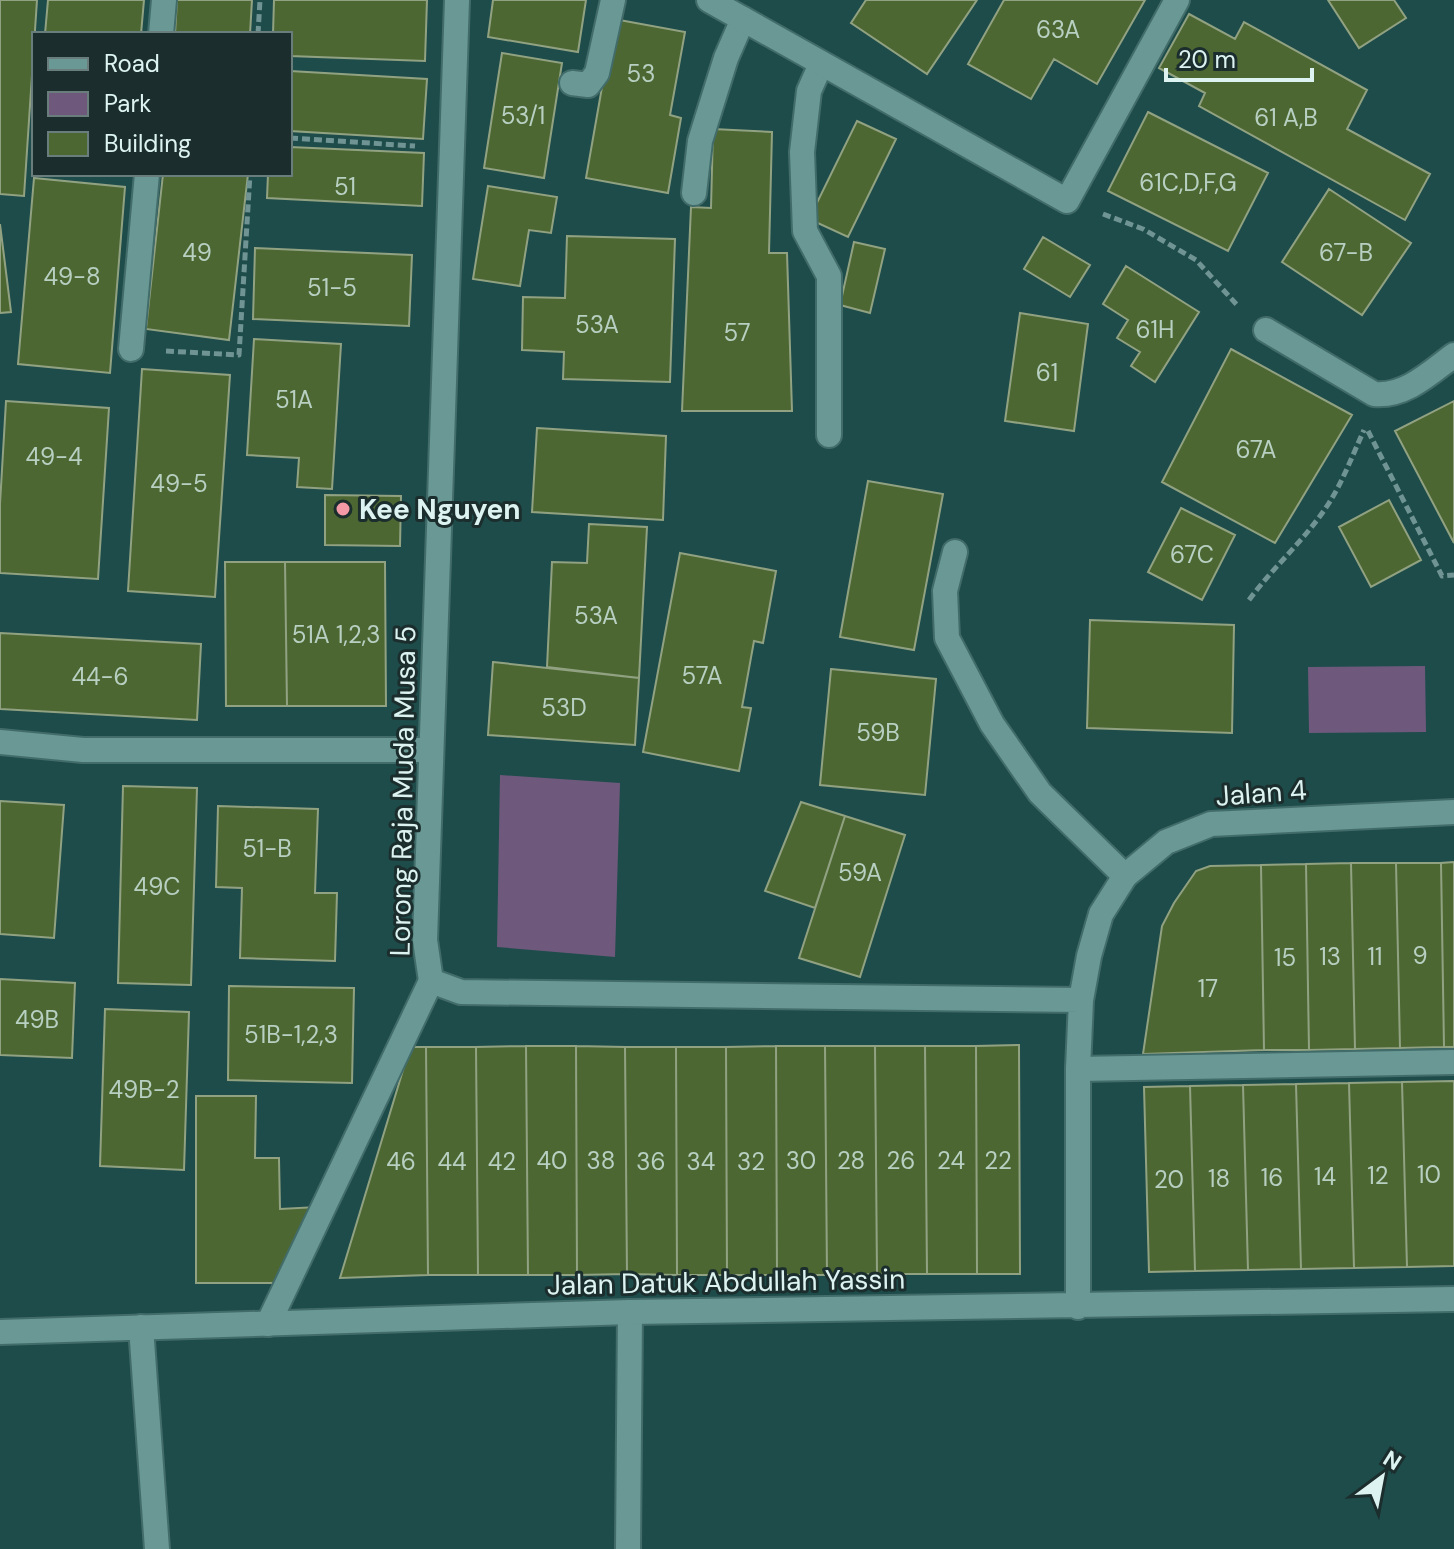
<svg xmlns="http://www.w3.org/2000/svg" width="1454" height="1549" font-family="'DM Sans',sans-serif">
<style>
.green{fill:#6e597d}
.building{fill:#4d6733;stroke:#91a282;stroke-width:2}
.lines{fill:none;stroke-linecap:round;stroke-linejoin:round}
.lane-casing{stroke:#426c6a;stroke-width:28}
.street-casing{stroke:#426c6a;stroke-width:28}
.path{stroke:#709493;stroke-width:5;stroke-dasharray:8 4;stroke-linecap:butt}
.lane{stroke:#699895;stroke-width:24}
.street{stroke:#699895;stroke-width:24}
.poi-dot{fill:#f49aa6;stroke:#1b2e2d;stroke-width:3}
.labels{text-anchor:middle;dominant-baseline:central;stroke-width:6;stroke-linejoin:round;paint-order:stroke}
.number-label{font-size:24px;fill:#b8d0c2}
.poi-label{font-size:28px;font-weight:bold;fill:#dcf3f2;stroke:#1b2e2d;text-anchor:start}
.street-label{font-size:28px;fill:#dcf3f2;stroke:#1b2e2d}
</style>
<rect width="100%" height="100%" fill="#1e4c4a"/>
<!-- green -->
<path class="green" d="M1425,666L1426,732L1309,733L1308,667Z
M500,775L620,783L615,957L497,947Z"/>
<!-- building -->
<path class="building" d="M0,0H37L24,196L0,194Z
M48,0H144L141,34H45Z
M177,0H252L250,34H175Z
M274,0H427L425,61L290,56V34H273Z
M493,0H586L578,52L488,37Z
M866,0H977L927,74L851,23Z
M1004,0H1145L1097,84L1054,59L1031,99L968,64Z
M1328,0H1394L1406,18L1359,48Z
M1189,14L1235,39L1244,22L1367,90L1347,129L1430,174L1405,220L1199,106L1205,93L1159,68Z
M614,19L685,32L670,115L681,118L668,193L586,178Z
M502,53L562,63L544,178L484,168Z
M290,71L427,79L423,139L290,131Z
M1148,112L1268,173L1228,251L1108,191Z
M857,121L896,139L848,237L809,219Z
M713,129L772,132L769,253H787L792,411H682L691,207L711,208Z
M290,147L424,153L422,206L267,198L268,174H290Z
M163,174H248L229,340L146,329Z
M34,178L125,187L110,373L18,364Z
M488,186L557,197L551,233L529,230L520,286L473,279Z
M1329,189L1411,243L1362,315L1282,262Z
M0,224L11,312L0,313Z
M567,236L675,239L670,382L563,379L564,352L522,350L523,297L565,298Z
M1043,237L1090,265L1070,297L1024,269Z
M854,242L885,249L870,313L840,305Z
M255,248L412,255L409,326L253,319Z
M1126,266L1199,312L1155,382L1131,366L1140,352L1117,338L1128,320L1103,304Z
M1020,313L1088,324L1074,431L1005,421Z
M254,339L341,344L332,489L297,487L299,458L247,455Z
M1231,349L1352,415L1275,543L1162,482Z
M142,369L230,375L215,597L128,591Z
M6,401L109,408L98,579L0,573V504Z
M1454,401V543L1395,431Z
M537,428L666,436L663,520L532,512Z
M868,481L943,494L914,650L840,637Z
M325,495L401,496L400,546L325,545Z
M1389,500L1421,560L1371,587L1339,527Z
M1181,508L1235,535L1202,600L1148,572Z
M589,524L647,527L639,678L547,667L552,562L587,563Z
M680,553L776,571L763,643L754,641L742,707L751,708L739,771L643,752Z
M225,562H285L287,706H226Z
M285,562H385L386,706H287Z
M1090,620L1234,625L1232,733L1087,728Z
M0,633L201,644L197,720L0,709Z
M493,662L639,678L635,745L488,735Z
M831,669L936,679L925,795L820,785Z
M123,786L197,788L191,985L118,983Z
M0,801L64,805L54,938L0,934Z
M801,802L845,816L815,908L765,891Z
M218,806L318,809L315,893H337L335,961L240,958L242,888L216,887Z
M845,816L905,835L860,977L799,958Z
M1454,862V1047H1444L1441,863Z
M1351,863L1355,1049L1309,1050L1306,864Z
M1351,863H1396L1400,1048L1355,1049Z
M1396,863H1441L1444,1047L1400,1048Z
M1306,864L1309,1050H1264L1261,865Z
M1261,865L1264,1050L1143,1054L1162,926L1174,903L1196,871L1210,866Z
M0,979L75,983L72,1058L0,1055Z
M229,986L354,988L352,1083L228,1080Z
M105,1009L189,1012L184,1170L100,1166Z
M1019,1045L1020,1274H977L976,1046Z
M526,1046L528,1275H478L476,1047Z
M526,1046H576L577,1275H528Z
M576,1046L625,1047L627,1274L577,1275Z
M776,1046L777,1275H727L726,1047Z
M776,1046H825L827,1275H777Z
M825,1046H875L877,1274L827,1275Z
M875,1046H925L927,1274H877Z
M925,1046H976L977,1274H927Z
M410,1047H426L428,1275L340,1278Z
M426,1047H476L478,1275H428Z
M625,1047H676L677,1275L627,1274Z
M676,1047H726L727,1275H677Z
M1454,1081V1266L1407,1267L1402,1082Z
M1402,1082L1407,1267L1354,1268L1349,1083Z
M1349,1083L1354,1268L1301,1269L1296,1084Z
M1296,1084L1301,1269L1248,1270L1243,1085Z
M1243,1085L1248,1270L1195,1271L1190,1086Z
M1190,1086L1195,1271L1149,1272L1144,1087Z
M196,1096H256L255,1158H279L280,1209L317,1207L279,1283H196Z"/>
<g class="lines">
<!-- lane casing -->
<g class="lane-casing">
<path id="lane" d="M161,34L164,0
M821,64L809,91L802,152L805,231L829,276V435
M572,83L588,85L597,73L613,0
M694,193L700,141L726,58L743,19
M1266,330L1374,394C1405,397 1430,373 1454,355
M131,349L147,174
M955,552L945,591L947,638L992,724L1040,793L1125,876
M1078,1069L1454,1062
M268,1324L431,981
M141,1327L157,1549
M628,1549L630,1312"/>
</g>
<!-- street casing -->
<g class="street-casing">
<path id="street" d="M457,0L425,940L431,981L461,992L1081,1000
M709,0L1067,201L1177,0
M0,742L83,750H431
M1078,1307V1069L1081,1000L1089,956L1101,914L1125,876L1166,842L1211,824L1454,812
M0,1332L630,1312L1454,1299"/>
</g>
<!-- path -->
<path class="path" d="M258,34L260,0
M290,138L415,146
M1103,214L1143,229L1196,260L1238,306
M166,351L239,355L250,174
M1368,431L1442,576L1454,575
M1249,600C1274,566 1306,539 1329,503C1343,481 1353,454 1364,430"/>
<!-- lane -->
<use href="#lane" class="lane"/>
<!-- street -->
<use href="#street" class="street"/>
</g>
<!-- markers -->
<circle class="poi-dot" cx="343" cy="509" r="8"/>
<g class="labels">
<!-- number labels -->
<g class="number-label">
<text x="1058" y="29">63A</text>
<text x="641" y="73">53</text>
<text x="523" y="115">53/1</text>
<text x="1286" y="117">61 A,B</text>
<text x="1188" y="182">61C,D,F,G</text>
<text x="345" y="186">51</text>
<text x="197" y="252">49</text>
<text x="1346" y="252">67-B</text>
<text x="72" y="276">49-8</text>
<text x="332" y="287">51-5</text>
<text x="597" y="324">53A</text>
<text x="1155" y="329">61H</text>
<text x="737" y="332">57</text>
<text x="1047" y="372">61</text>
<text x="294" y="399">51A</text>
<text x="1256" y="449">67A</text>
<text x="54" y="456">49-4</text>
<text x="179" y="483">49-5</text>
<text x="1192" y="554">67C</text>
<text x="596" y="615">53A</text>
<text x="336" y="634">51A 1,2,3</text>
<text x="702" y="675">57A</text>
<text x="100" y="676">44-6</text>
<text x="564" y="707">53D</text>
<text x="878" y="732">59B</text>
<text x="267" y="848">51-B</text>
<text x="860" y="872">59A</text>
<text x="157" y="886">49C</text>
<text x="1420" y="955">9</text>
<text x="1330" y="956">13</text>
<text x="1375" y="956">11</text>
<text x="1285" y="957">15</text>
<text x="1208" y="988">17</text>
<text x="37" y="1019">49B</text>
<text x="291" y="1034">51B-1,2,3</text>
<text x="144" y="1089">49B-2</text>
<text x="552" y="1160">40</text>
<text x="601" y="1160">38</text>
<text x="801" y="1160">30</text>
<text x="851" y="1160">28</text>
<text x="901" y="1160">26</text>
<text x="951" y="1160">24</text>
<text x="998" y="1160">22</text>
<text x="401" y="1161">46</text>
<text x="452" y="1161">44</text>
<text x="502" y="1161">42</text>
<text x="651" y="1161">36</text>
<text x="701" y="1161">34</text>
<text x="751" y="1161">32</text>
<text x="1429" y="1174">10</text>
<text x="1378" y="1175">12</text>
<text x="1325" y="1176">14</text>
<text x="1272" y="1177">16</text>
<text x="1219" y="1178">18</text>
<text x="1169" y="1179">20</text>
</g>
<!-- poi labels -->
<g class="poi-label">
<text x="359" y="509">Kee Nguyen</text>
</g>
<!-- street labels -->
<g class="street-label">
<text transform="translate(403 791) rotate(-89)">Lorong Raja Muda Musa 5</text>
<text transform="translate(1261 793) rotate(-4)">Jalan 4</text>
<text transform="translate(726 1282) rotate(-1)">Jalan Datuk Abdullah Yassin</text>
</g>
</g>
<!-- legend -->
<rect x="32" y="32" width="260" height="144" fill="#1b2e2d" stroke="#687d7c" stroke-width="2"/>
<rect x="48" y="58" width="40" height="12" fill="#699895" stroke="#687d7c" stroke-width="2"/>
<text x="104" y="72" font-size="24" fill="#dcf3f2">Road</text>
<rect x="48" y="92" width="40" height="24" fill="#6e597d" stroke="#687d7c" stroke-width="2"/>
<text x="104" y="112" font-size="24" fill="#dcf3f2">Park</text>
<rect x="48" y="132" width="40" height="24" fill="#4d6733" stroke="#687d7c" stroke-width="2"/>
<text x="104" y="152" font-size="24" fill="#dcf3f2">Building</text>
<!-- north arrow -->
<g transform="translate(1382 1477) rotate(32)" stroke="#1b2e2d" stroke-width="6" paint-order="stroke">
<path d="M0-6L14 30L0 20L-14 30Z" fill="#dcf3f2"/>
<text y="-12" font-size="22" font-weight="bold" text-anchor="middle" fill="#dcf3f2">N</text>
</g>
<!-- scale -->
<path d="M1166 68v12h146v-12" fill="none" stroke="#dcf3f2" stroke-width="4"/>
<text x="1178" y="68" font-size="24" fill="#dcf3f2" stroke="#1b2e2d" stroke-width="6" paint-order="stroke">20 m</text>
</svg>
